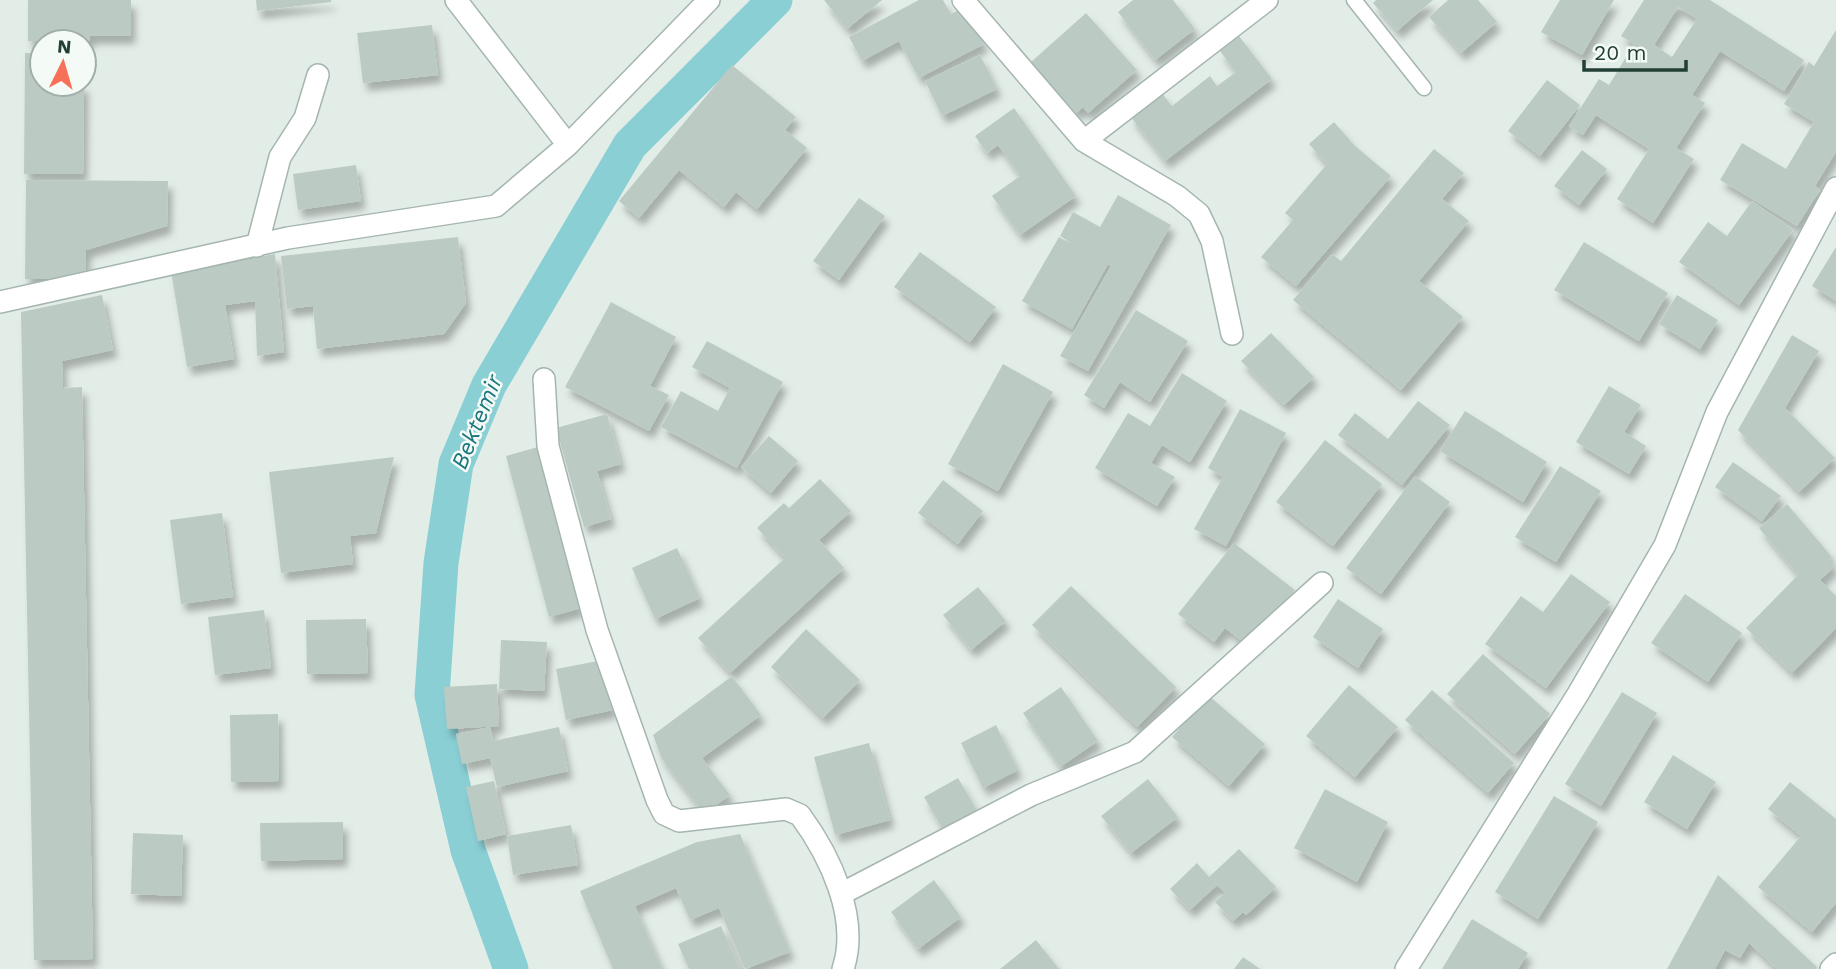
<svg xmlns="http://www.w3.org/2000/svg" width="1836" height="969" font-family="'Work Sans',sans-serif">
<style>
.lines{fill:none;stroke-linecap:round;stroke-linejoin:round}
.canal{stroke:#8acfd4;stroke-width:35}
.building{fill:#bbcbc3;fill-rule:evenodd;filter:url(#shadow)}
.lane-casing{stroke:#a5b5af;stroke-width:17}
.street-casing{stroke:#a5b5af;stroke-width:24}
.lane{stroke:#fff;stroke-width:14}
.street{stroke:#fff;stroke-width:21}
.labels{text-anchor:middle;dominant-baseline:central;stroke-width:5;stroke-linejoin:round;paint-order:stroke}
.water-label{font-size:23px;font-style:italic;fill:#1a767e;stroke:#f4faf6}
</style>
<defs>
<filter id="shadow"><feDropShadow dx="4.5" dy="8" stdDeviation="3.5" flood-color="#0004"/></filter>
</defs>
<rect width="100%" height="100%" fill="#e3ede8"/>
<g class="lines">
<!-- canal -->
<path class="canal" d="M511,969L468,850L432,695L441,563L456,464L489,385L630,145L775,0"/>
</g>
<!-- building -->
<path class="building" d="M28,0H131V36H90L89,41H28Z
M256,0H331V2L257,11Z
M824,0H882L847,29Z
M919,0H943L951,14L965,7L984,44L919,78L899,41L862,61L849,37Z
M1133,0H1173L1195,29L1155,60L1118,12Z
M1376,0H1433L1397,31L1373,3Z
M1448,0H1478L1497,22L1461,53L1429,17Z
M1560,0H1614L1582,55L1541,32Z
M1644,0H1710L1804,60L1784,91L1720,51L1692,95L1705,103L1676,148L1694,159L1653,223L1617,199L1649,149L1596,115L1583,135L1569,126L1599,79L1609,85L1634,44L1621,36ZM1678,7L1697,19L1672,57L1654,45Z
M1086,13L1137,70L1088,113L1083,107L1076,113L1031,62Z
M432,25L438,75L363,83L357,33Z
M1836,30V152L1815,186L1820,190L1797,226L1720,180L1742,143L1786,169L1814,122L1784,104L1809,62L1814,66Z
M1239,36L1272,79L1165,161L1130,116L1161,92L1172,106L1210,76L1217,86L1236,72L1220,51Z
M25,53H42V84H84L83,174H24Z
M980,55L997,89L942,116L925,81Z
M732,65L796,117L785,130L807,148L757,209L736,192L724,207L679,170L639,218L619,201Z
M1547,80L1580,105L1540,156L1508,131Z
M1014,108L1076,196L1020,235L992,196L1020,176L998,145L987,153L975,136Z
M1334,122L1355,146L1391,176L1296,286L1261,257L1293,220L1285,213L1327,164L1309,144Z
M1434,149L1464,173L1442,199L1469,221L1419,281L1463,317L1401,390L1293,300L1332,254L1341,261Z
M1582,150L1607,169L1579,205L1554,186Z
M356,165L361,201L298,210L293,174Z
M26,180L168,181L167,226L86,250V270L59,279H25Z
M1118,195L1171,225L1088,371L1060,356L1111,266L1108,264L1072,329L1022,301L1059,237L1100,260L1060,236L1073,212L1100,227Z
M859,198L885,216L839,280L813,261Z
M1752,201L1793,230L1739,305L1679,262L1708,222L1727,236Z
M458,237L466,303L444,334L317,349L313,306L287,309L281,256Z
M1584,242L1668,293L1639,341L1554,290Z
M1836,247V301L1812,286Z
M920,252L996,307L970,342L894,287Z
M275,254L284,352L257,356L255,301L225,305L234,359L187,367L171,271Z
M102,295L113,350L62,361L63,388L82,387L93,959L34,960L21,312Z
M1677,295L1718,320L1700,349L1659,324Z
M611,302L676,337L650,386L669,395L649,431L565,387Z
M1136,310L1188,341L1150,402L1120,382L1104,408L1084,395Z
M1271,333L1314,377L1284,405L1241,361Z
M1792,335L1819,351L1785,408L1835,458L1799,492L1738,430Z
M707,341L783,382L737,468L661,427L681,391L718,411L730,388L692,367Z
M1003,364L1053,392L998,491L948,464Z
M1182,373L1227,401L1190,462L1162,445L1151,463L1175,477L1157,506L1095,468L1128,413L1150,426Z
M1609,386L1641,405L1624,432L1646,446L1629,474L1576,442Z
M1418,401L1450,425L1402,485L1338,435L1355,413L1388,439Z
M1240,409L1286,433L1226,546L1194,529L1223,477L1208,468Z
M1465,411L1547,462L1523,502L1440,451Z
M607,414L621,464L597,471L611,519L584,527L556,428Z
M769,436L798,461L771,493L741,467Z
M1325,440L1382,484L1333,546L1276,502Z
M538,447L581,608L549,617L506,456Z
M394,457L376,533L350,536L353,564L281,573L269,472Z
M1733,462L1781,496L1762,521L1715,487Z
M1560,466L1601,491L1556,562L1515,537Z
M1415,476L1450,502L1381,594L1346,568Z
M820,479L851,511L819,540L844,568L730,673L698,638L785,558L757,528L784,503L789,508Z
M943,480L983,511L958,544L918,513Z
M1787,504L1832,557L1828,560L1835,566L1820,580L1836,596V628L1792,673L1746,628L1798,575L1759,528Z
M222,513L233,597L181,604L170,520Z
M1234,543L1295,590L1250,647L1225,628L1214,642L1178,614Z
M677,548L700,598L655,619L632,568Z
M1571,574L1610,602L1546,688L1485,644L1521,596L1543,612Z
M1071,586L1176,687L1137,727L1032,625Z
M978,587L1006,621L971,650L943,615Z
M1685,594L1742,633L1708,682L1651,643Z
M1338,599L1383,629L1358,668L1313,637Z
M264,610L271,668L215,675L208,617Z
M366,619L368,673L307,674L306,620Z
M806,629L860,680L823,718L771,667Z
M501,640L547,642L544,691L499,689Z
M1483,654L1550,714L1515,754L1447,694Z
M603,660L613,710L566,720L556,669Z
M732,676L761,715L702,758L730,795L704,814L662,759L653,735Z
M497,684L499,726L447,729L444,687Z
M1349,685L1398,727L1355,777L1306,736Z
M1061,687L1098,741L1060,767L1023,713Z
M1432,690L1514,763L1488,793L1405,720Z
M1622,692L1657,713L1601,806L1565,784Z
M1208,695L1265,744L1229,786L1172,737Z
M278,714L279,781L231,782L230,715Z
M996,725L1018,770L983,788L961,743Z
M490,727L493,741L559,727L568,771L497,787L490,758L462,764L456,734Z
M869,743L890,820L835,835L814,757Z
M1673,755L1716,782L1687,829L1644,802Z
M958,778L979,814L945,833L924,797Z
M1148,779L1178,817L1131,853L1101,816Z
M494,781L506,834L478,841L466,787Z
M1790,782L1836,819V903L1812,932L1758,887L1801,836L1768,809Z
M1325,789L1388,822L1357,882L1294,848Z
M1554,796L1598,822L1538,919L1495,892Z
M343,822V859L261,861L260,823Z
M571,825L578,865L513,875L507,836Z
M133,833L183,835L181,896L131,894Z
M740,834L790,952L745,969L719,908L690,920L676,888L635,906L662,969H613L580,891L697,842Z
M1239,849L1276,887L1246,915L1243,912L1233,921L1215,902L1225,893L1217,885L1190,910L1170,889L1197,863L1209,877Z
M1718,875L1817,967L1815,969H1777L1749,943L1740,958L1725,950L1715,969H1667Z
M934,880L961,917L918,949L891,912Z
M1472,919L1528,953L1518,969H1442Z
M721,926L740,969H689L678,944Z
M1036,940L1059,969H1000Z
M1243,957L1260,969H1234Z"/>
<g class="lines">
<!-- lane casing -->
<g class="lane-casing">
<path id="lane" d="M1354,0L1424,88"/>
</g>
<!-- street casing -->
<g class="street-casing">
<path id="street" d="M456,0L568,145
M963,0L1084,141L1177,196L1199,214L1212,241L1232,334
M1084,141L1267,0
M257,246L280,157L305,118L318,75
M0,302L288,238L496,206L568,145L709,0
M544,379L548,446L597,630L657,800L664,814L679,821L786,809L800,815C830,856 860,918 843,969
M841,894L1031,795L1135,752L1322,583
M1406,969L1578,694L1665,545L1717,412L1836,188
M1831,969L1836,964"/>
</g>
<!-- lane -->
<use href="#lane" class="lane"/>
<!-- street -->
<use href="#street" class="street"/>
</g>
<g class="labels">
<!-- water labels -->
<g class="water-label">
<text transform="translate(477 422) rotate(-68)">Bektemir</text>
</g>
</g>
<!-- north arrow -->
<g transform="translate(63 63) rotate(5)"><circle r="33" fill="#f4faf6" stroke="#a0afa9" stroke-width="2"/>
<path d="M0-5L12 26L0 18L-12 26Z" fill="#f67158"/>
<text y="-10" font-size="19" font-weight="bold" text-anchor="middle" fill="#223f35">N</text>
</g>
<!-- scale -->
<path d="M1584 60v10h102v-10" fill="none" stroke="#223f35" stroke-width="3.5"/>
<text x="1594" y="60" font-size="21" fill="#223f35" stroke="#f4faf6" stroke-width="5" paint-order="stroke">20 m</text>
</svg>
